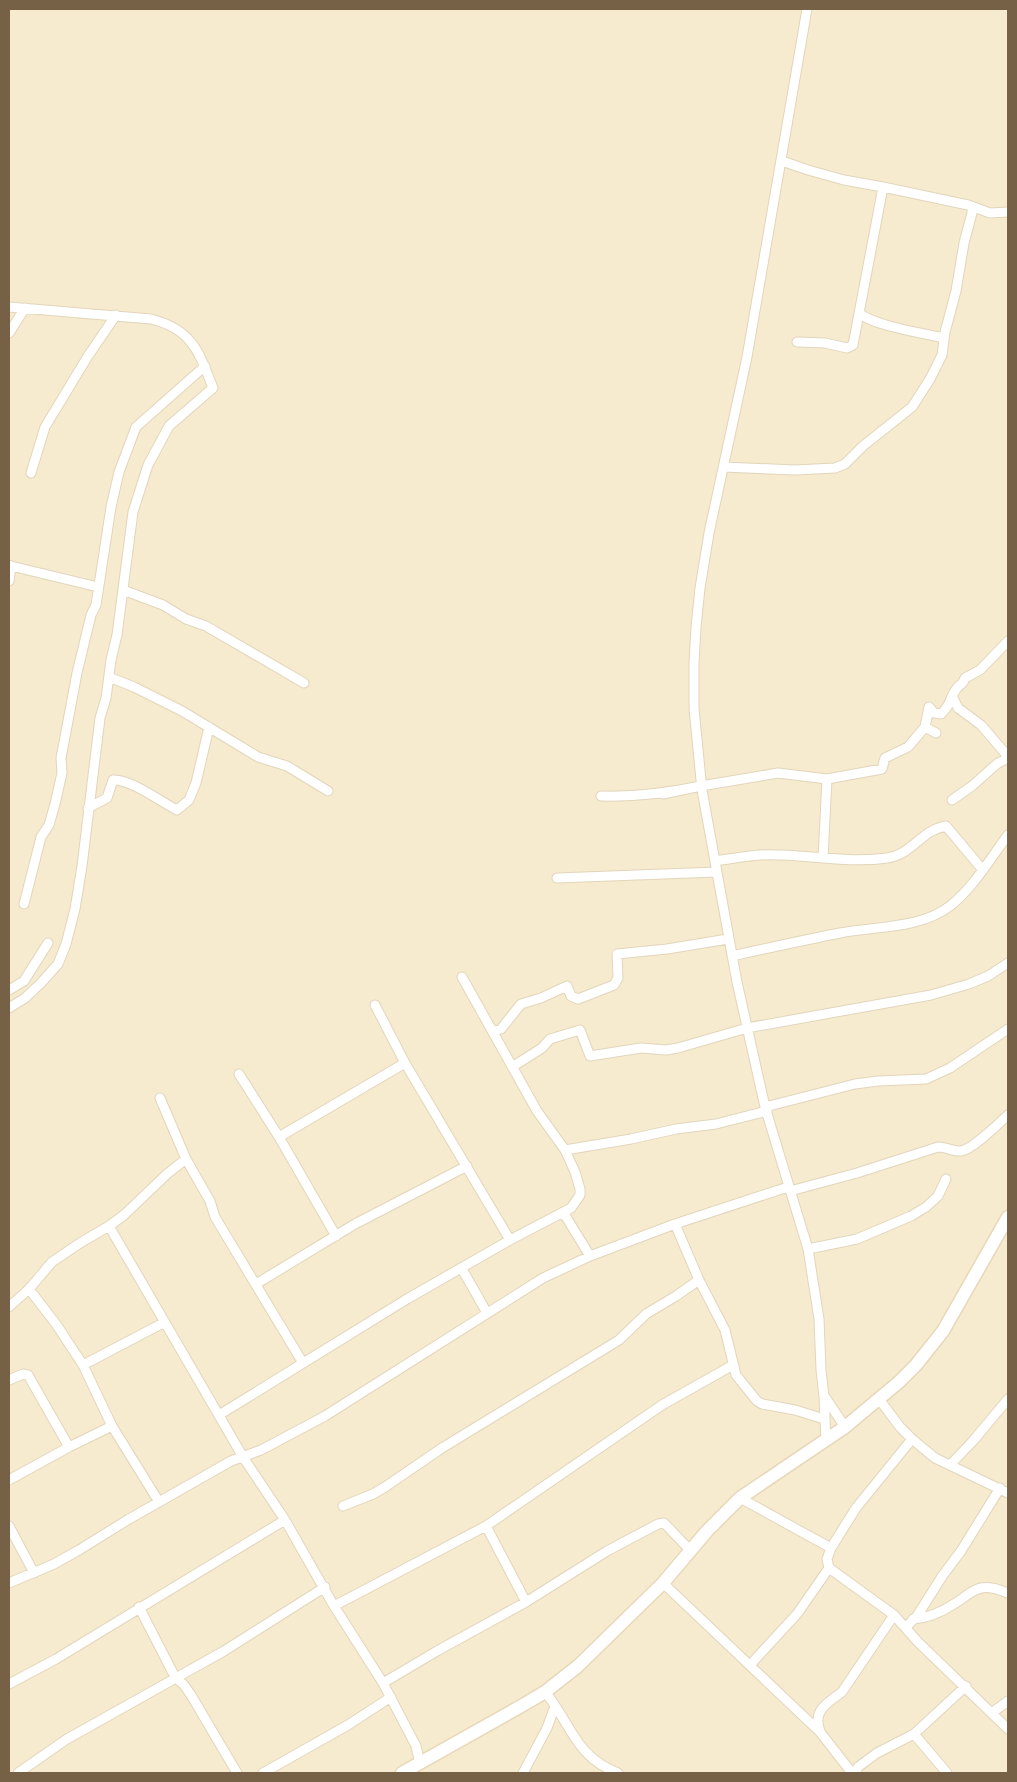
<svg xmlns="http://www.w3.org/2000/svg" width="1017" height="1782" font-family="'Titillium Web',sans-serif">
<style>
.residential{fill:#f6ebce}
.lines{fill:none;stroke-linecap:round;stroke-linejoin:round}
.street-casing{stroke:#e2d5bb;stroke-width:11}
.secondary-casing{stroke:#e8d7b9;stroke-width:15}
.street{stroke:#fff;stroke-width:9}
.secondary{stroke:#fff;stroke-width:12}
</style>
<rect width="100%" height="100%" fill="#fef8e0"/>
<!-- residential -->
<path class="residential" d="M9,9H1008V1773H9Z"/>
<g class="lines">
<!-- street casing -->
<g class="street-casing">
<path id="street" d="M807,9L747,357L709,533L700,588L696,627L694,663V709L702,790L737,982L765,1107L808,1249L819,1319L821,1370L824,1397L826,1441
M782,161L808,170L844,180L883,187L968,205L990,213L1008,212
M9,307L151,319C192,329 199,352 213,388L169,426L148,465L133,512L117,635L111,660L106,698L100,718L82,866L75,909L66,944L58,964L41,983L25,998L9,1008
M859,313C874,326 923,333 944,338
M9,333L25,308
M797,342L825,343L847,348L853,345L883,187
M723,467L795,470L835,468L845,464L863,446L912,407L930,379L942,355L945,332L956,291L964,243L972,213V208
M31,473L45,427L88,356L116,315
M9,565L11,566L9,581
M11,566L98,587
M123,590L163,605L186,619L206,626L304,683
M109,677L134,687L182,711L258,757L287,766L328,791
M953,698L958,708L981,725L1005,753L1008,752
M925,727L929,707L934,713L941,714C952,704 950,696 957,688C961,683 963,685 965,678L980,670L1008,641
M701,786L778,773L827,779L882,769L885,758L908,747L925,727L936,733
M601,796C636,797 668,793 701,786L663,794
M952,800L972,786L998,763L1007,759L1005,753
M88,808L107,798L113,780C129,778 161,802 177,810L189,800L196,783L209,727
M823,858L827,779
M715,861C730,859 745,856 760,855C802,853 845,864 887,858C912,855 921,830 946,826L982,869
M557,878L717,872
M24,904L41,837L49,825L55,804L62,773L61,758L77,673L91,615L96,605L111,507L119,472L136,427L205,366
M732,956C768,948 804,940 840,933C876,926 920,929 950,906C973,888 990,859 1008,835
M9,990L24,981L48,943
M375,1005L405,1063L510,1240
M493,1031L501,1029L521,1004L541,998L567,986L571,996L578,999L614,985L618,978L617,954L667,949L728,939
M512,1067L542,1048L550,1039L580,1030L590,1056L641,1048L666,1050L678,1048L747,1028L931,995L969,984L988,976L1008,963
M239,1074L279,1137L336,1236
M160,1098L186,1159L210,1201L215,1217L224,1232L303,1363
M765,1107L855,1084L878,1081L926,1079L950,1068L1008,1029
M279,1137L405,1063
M565,1150L631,1139L676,1129L716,1124L767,1111
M790,1191L857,1173L938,1147C946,1147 954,1152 961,1151C973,1149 998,1124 1008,1115
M563,1212L590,1256
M675,1224L699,1280L725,1330L736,1375L757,1401L762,1404L795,1410L824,1419
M109,1226L243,1457L285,1520L334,1606L383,1683L416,1746L420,1764
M808,1249L857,1239L911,1216L926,1207L938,1196L946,1179
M462,1269L487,1313
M256,1284L355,1224L467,1166
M29,1289L56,1324L83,1365L112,1426L159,1502
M9,1307L29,1289L52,1262L80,1243L109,1226L124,1215L167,1174L186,1159
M83,1365L165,1322
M9,1380L23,1374L28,1375L69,1447
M825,1397L845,1427
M879,1399L900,1427L912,1439L935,1458L1008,1493
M219,1415L407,1299L510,1240L571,1208L580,1195V1189L575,1172L565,1150L537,1111L462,977
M951,1464L973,1441L1008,1399
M9,1480L69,1447L112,1426
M740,1498L831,1548
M343,1506L373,1494L385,1487L442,1448L619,1340L646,1314L676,1296L699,1280
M9,1526L34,1573
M486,1526L526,1602
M829,1568L894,1615L918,1642L1008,1729
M9,1583L54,1564L79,1550L129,1519L231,1461L261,1450L325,1416L543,1278L590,1256L675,1224L788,1187
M663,1583L820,1732L852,1773
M334,1606L486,1526L662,1405L733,1365
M139,1607L175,1677L184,1685L191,1695L237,1773
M913,1619C927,1618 942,1612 954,1604C963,1599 971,1590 981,1588C991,1586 1000,1590 1008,1593
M906,1627L917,1616L943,1575L961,1551L1000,1488
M750,1665L797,1614L829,1568L827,1559L831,1548L856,1508L912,1439
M383,1683L437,1651L526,1602L607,1551L658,1524L664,1523L690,1550
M9,1684L56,1659L285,1520
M545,1692C571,1723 575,1757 618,1773
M993,1712L1008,1701
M820,1731C812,1710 828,1703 842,1692L894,1615
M914,1734L947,1773
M18,1773L67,1739L224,1651L325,1587
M263,1773L348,1725L391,1697
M523,1773L547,1728L555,1706
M855,1773L858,1767L877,1753L914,1734L966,1686"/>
</g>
<!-- secondary casing -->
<g class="secondary-casing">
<path id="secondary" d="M402,1773L523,1705L545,1692L578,1666L663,1583L707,1531L740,1498L845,1427L899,1382L916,1365L943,1331L1008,1217"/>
</g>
<!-- street -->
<use href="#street" class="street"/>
<!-- secondary -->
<use href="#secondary" class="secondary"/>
</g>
<!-- border -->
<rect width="1017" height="1782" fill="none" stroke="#766046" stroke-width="20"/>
</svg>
